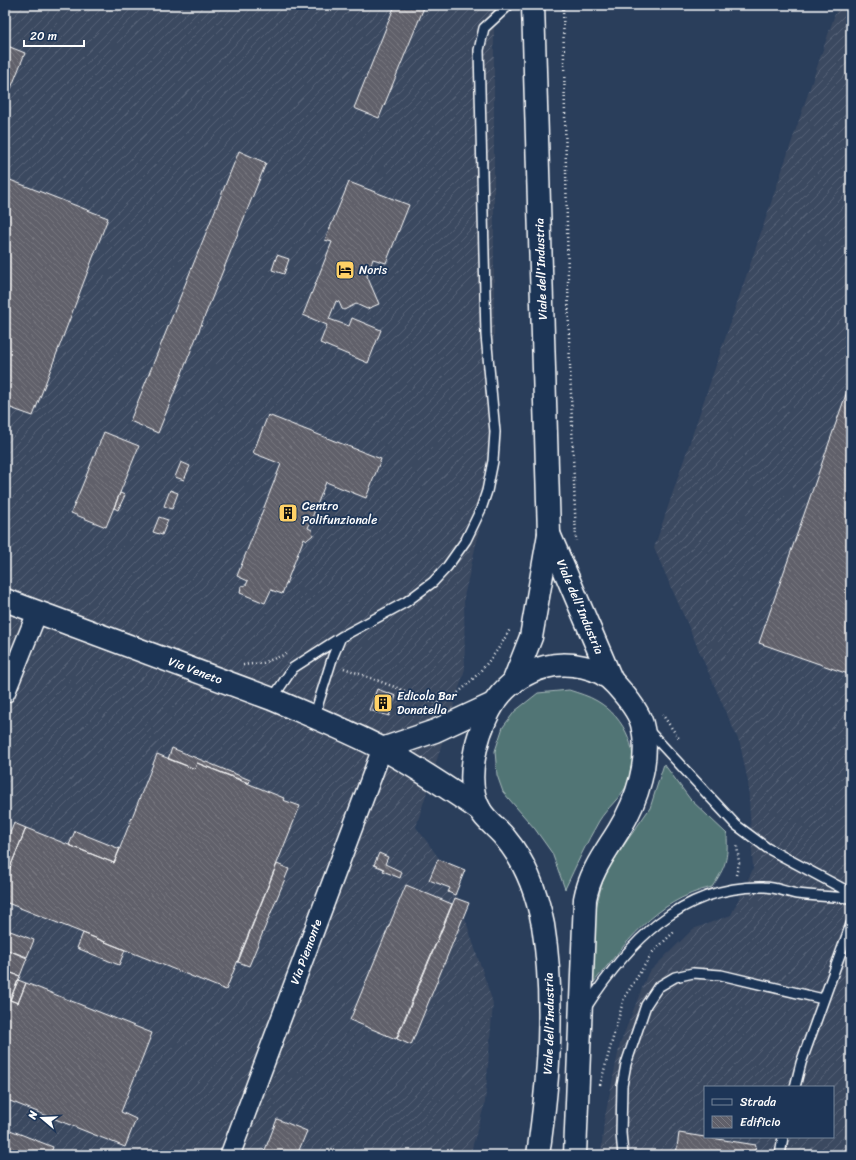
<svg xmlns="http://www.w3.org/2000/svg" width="856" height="1160" font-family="Sriracha,sans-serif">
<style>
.industrial{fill:url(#industrial-furrows);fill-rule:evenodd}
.garden{fill:#517474;stroke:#a8baba}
.building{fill:url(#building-back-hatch);stroke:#fff}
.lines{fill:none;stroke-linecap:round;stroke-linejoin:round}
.service-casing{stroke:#fff;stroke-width:12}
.minor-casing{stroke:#fff;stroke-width:22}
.secondary-casing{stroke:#fff;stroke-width:25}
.path{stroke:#fff;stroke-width:2.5;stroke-dasharray:1 3;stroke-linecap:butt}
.service{stroke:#1d3557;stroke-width:9}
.minor{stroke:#1d3557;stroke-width:19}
.secondary{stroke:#1d3557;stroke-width:22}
.labels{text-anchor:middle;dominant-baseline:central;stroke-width:3.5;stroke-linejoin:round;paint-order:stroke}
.street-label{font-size:12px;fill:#fff;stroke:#1d3557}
.poi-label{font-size:12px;fill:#fff;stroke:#1d3557;text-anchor:start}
</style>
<defs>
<pattern id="industrial-furrows" width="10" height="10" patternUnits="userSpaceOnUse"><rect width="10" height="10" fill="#3a4860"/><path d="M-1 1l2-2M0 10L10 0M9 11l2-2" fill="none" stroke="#586378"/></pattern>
<pattern id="building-back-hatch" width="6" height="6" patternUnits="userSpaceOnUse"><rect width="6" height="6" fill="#60606a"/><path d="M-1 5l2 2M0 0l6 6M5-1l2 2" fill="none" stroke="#787880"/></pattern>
</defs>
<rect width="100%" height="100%" fill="#2a3e5b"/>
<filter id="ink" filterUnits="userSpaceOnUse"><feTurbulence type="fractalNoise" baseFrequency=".025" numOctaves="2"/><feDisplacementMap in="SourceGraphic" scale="8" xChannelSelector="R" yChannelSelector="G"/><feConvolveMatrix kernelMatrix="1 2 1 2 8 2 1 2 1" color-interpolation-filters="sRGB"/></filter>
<g filter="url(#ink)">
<!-- industrial -->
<path class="industrial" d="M5,5H494V364L490,483L464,597L465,669L416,827L450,873L493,1003L485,1103L470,1155H5Z
M838,5H851V1155H601L604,1121L620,1044L648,973L693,929L731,915L753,869L748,782L740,744L654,548ZM705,1087H833V1137H705Z"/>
<!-- garden -->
<path class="garden" d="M569,690C578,693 589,696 597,701C625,717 643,755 627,785C620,798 607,808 599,821C586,843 576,866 565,889L552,853L535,829L503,792L497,775L495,751L503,727L515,711L538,693Z
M664,764L690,799L727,834C728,860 726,866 712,887C653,901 626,944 589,988L592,923L605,872L650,808Z"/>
<!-- building -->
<path class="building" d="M395,5H425L379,118L354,108Z
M5,45L25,53L6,101H5Z
M239,151L266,163L158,433L130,421Z
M5,178L108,218L33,416L5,406Z
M349,182L409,205L386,263L373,259L367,276L379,304L367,309L356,304L344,310L342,309L339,302L336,301L329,319L349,326L352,318L381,330L368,363L320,343L327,325L303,315L332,242L325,240Z
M277,255L289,259L284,274L272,270Z
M851,380V675L759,643Z
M268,415L381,459L366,498L326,482L308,528L312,530L313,535L307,540L304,538L282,594L271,590L265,603L240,593L241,586L246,585L248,581L237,576L281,464L253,453Z
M104,432L139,446L106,527L71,513Z
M181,462L190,466L184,480L175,477Z
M170,490L178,493L172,509L164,506Z
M120,493L125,495L118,510L114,508Z
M159,517L168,520L162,535L153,532Z
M377,689L396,696L389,716L369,710Z
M172,748L250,780L249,783L197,763L195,769L168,759Z
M157,754L195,769L197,763L284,798L283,800L300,806L226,990L5,902V880L26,828L114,863Z
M14,823L26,828L5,880V846Z
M75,831L120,849L114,863L69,845Z
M379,853L388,857L385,864L402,872L400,878L383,871L384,869L374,865Z
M438,859L465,870L455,895L448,892L450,888L429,880Z
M277,864L289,869L249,966L238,962Z
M406,885L452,904L396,1039L350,1020Z
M455,898L469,903L411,1045L397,1039Z
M5,929L34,940L27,957L5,949Z
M83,933L125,950L119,965L77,948Z
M5,949L27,958L20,976L5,971Z
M5,971L20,976L10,1000L18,1003L26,983L152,1033L121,1112L136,1119L125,1147L5,1099Z
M18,980L26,983L18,1003L10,1000Z
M277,1119L307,1131L297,1155H263Z
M5,1128L53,1147L50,1155H5Z
M679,1133L756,1145L754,1155H676Z"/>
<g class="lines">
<!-- service casing -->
<g class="service-casing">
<path id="service" d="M272,699L293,668L341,637L406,602L433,582L447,567L466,540L481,509L487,491L493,461L495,432L486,335L479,50L484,28L509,5
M314,717L333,656L341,637
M647,729L736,825L767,848L851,893
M585,1009C627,944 680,885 764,887C775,887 786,892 797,894C815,896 833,897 851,898
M795,1087L801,1063L851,924
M623,1155L621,1133L622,1086L626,1064L646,1005L658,987L675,977L693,973L721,975L823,999
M780,1155L783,1137"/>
</g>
<!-- minor casing -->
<g class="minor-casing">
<g id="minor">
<path d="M5,693L37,613"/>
<path id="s1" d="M230,1155L382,749"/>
</g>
</g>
<!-- secondary casing -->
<g class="secondary-casing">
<g id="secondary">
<path id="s2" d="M549,534L611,679"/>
<path id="s3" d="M5,600L272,699C309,715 347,730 383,749C417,767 449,789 480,810"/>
<path d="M513,683L531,637L549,534L533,5"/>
<path d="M382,749L435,731L493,704"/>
<path id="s4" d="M538,1155C549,1079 555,1000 543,925C537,894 526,863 506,839C499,829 486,821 480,810C462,779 479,719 501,694C512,681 529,671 545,667C567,661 600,666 616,685C625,695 638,710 642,724C651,759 637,801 619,830C605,853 590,872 585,899L575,1155"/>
</g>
</g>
<!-- path -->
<path class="path" d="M563,5L569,336L576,541
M243,665L263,663L286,654
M344,668L440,704
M452,698C475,679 496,656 510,629
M662,714L680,740
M736,875L739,863L737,845
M600,1085L624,998L653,952L675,931"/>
<!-- service -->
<use href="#service" class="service"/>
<!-- minor -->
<use href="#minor" class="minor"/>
<!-- secondary -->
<use href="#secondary" class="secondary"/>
</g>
</g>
<!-- icons -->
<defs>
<g id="hotel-square" transform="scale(1)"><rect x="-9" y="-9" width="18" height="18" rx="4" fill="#ffd166" stroke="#1d3557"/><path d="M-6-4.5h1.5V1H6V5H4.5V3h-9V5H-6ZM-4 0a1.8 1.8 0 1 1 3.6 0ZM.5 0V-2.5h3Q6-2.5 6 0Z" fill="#111"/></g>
<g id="building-square" transform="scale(1)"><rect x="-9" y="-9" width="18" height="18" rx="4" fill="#ffd166" stroke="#1d3557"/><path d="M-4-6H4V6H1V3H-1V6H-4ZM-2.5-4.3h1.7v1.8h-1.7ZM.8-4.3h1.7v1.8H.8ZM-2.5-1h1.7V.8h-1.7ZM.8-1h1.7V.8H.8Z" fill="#111"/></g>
</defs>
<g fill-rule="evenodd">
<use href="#hotel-square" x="345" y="270"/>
<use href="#building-square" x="288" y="513"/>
<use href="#building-square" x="383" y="703"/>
</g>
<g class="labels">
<!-- street labels -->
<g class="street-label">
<text transform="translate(541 269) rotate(-92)">Viale dell'Industria</text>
<text stroke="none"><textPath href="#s2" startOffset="79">Viale dell'Industria</textPath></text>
<text stroke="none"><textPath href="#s3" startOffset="203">Via Veneto</textPath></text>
<text stroke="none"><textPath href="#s1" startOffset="217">Via Piemonte</textPath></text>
<text stroke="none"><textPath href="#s4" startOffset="132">Viale dell'Industria</textPath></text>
</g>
<!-- poi labels -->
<g class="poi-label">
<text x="359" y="270">Noris</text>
<text x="302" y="506">Centro<tspan x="302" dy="14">Polifunzionale</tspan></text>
<text x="397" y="696">Edicola Bar<tspan x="397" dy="14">Donatella</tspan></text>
</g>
</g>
<!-- margin -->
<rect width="856" height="1160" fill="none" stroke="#1d3557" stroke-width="20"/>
<rect x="10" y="10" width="836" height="1140" fill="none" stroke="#fff" stroke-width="1.5" filter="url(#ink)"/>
<!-- legend -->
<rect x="704" y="1086" width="130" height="52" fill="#1d3557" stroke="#77869a"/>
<rect x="712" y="1099" width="20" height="6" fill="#1d3557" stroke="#77869a"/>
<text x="740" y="1106" font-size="12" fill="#ffffff">Strada</text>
<rect x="712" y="1116" width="20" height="12" fill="url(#building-back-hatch)" stroke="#77869a"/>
<text x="740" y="1126" font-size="12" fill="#ffffff">Edificio</text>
<!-- north arrow -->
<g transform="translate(42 1118) rotate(289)" stroke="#1d3557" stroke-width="3" paint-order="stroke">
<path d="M0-3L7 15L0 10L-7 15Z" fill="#ffffff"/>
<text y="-6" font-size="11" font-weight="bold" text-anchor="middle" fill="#ffffff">N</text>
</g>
<!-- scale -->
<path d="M24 40v6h60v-6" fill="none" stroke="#ffffff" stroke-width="2"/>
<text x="30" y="40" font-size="12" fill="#ffffff" stroke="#1d3557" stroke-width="3" paint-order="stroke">20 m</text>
</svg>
